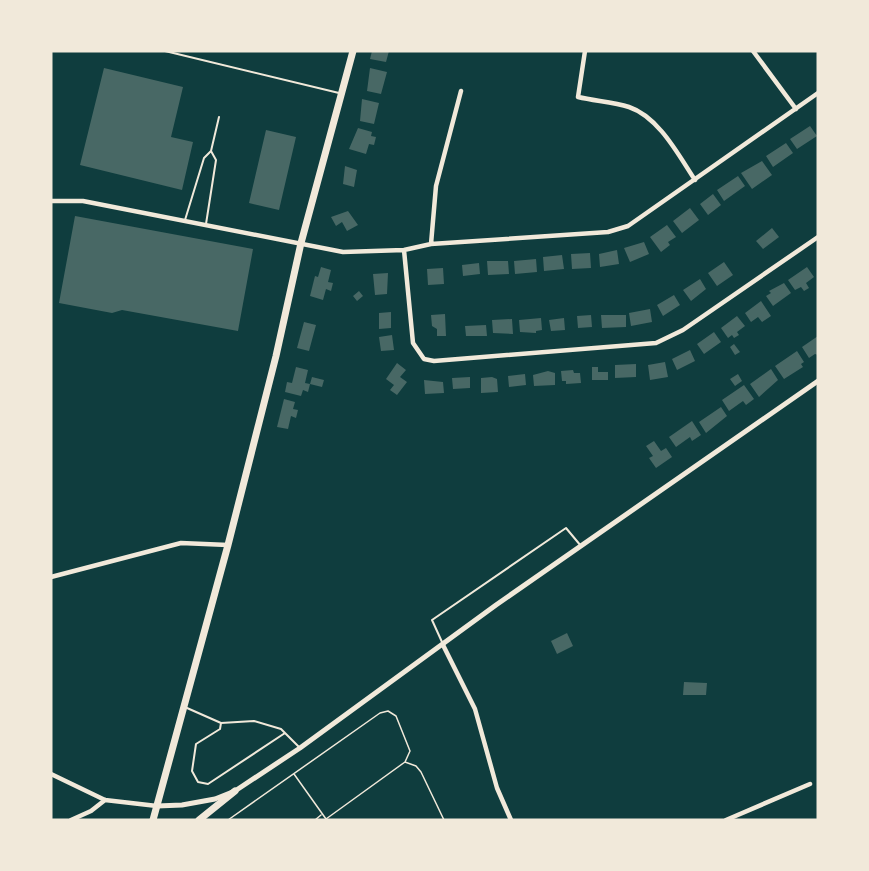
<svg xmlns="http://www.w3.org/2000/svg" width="869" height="871" font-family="Manrope,sans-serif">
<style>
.building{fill:#486865}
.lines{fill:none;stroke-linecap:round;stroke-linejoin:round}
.path{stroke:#f1e9da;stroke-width:1.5}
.service{stroke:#f1e9da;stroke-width:2}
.minor{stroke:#f1e9da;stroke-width:4.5}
.tertiary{stroke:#f1e9da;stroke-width:5}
.primary{stroke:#f1e9da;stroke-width:7}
</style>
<rect width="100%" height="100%" fill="#0f3d3e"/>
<!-- building -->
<path class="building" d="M372,51H389L386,62L370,59Z
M104,68L183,87L171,137L193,142L182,190L80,165Z
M370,68L387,72L381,94L367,91Z
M362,99L379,103L374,124L360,121Z
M810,126L817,136L797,149L790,139Z
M358,128L372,132L371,136L376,137L374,145L369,144L366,154L349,149Z
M266,130L296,137L279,210L249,203Z
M786,143L793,153L773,167L766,156Z
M762,161L772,175L752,189L741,173Z
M345,166L357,170L354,187L343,184Z
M738,176L745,186L724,201L717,190Z
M713,194L721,205L708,215L700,204Z
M690,208L699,220L682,233L673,221Z
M348,211L358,225L347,231L342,222L336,226L331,217Z
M75,216L253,249L238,331L122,310L112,313L59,303Z
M667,225L676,237L668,242L670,245L661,252L650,237Z
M772,228L779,237L763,249L756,241Z
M644,242L649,254L630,262L624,248Z
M617,250L619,264L600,267L599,254Z
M590,253L591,268L572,269L571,254Z
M562,255L564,269L544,271L543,257Z
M536,259L537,272L515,274L514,261Z
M487,261H508L509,274L488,275Z
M724,262L733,275L717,286L708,273Z
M479,263L480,274L463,276L462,265Z
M321,267L331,270L328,282L333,283L331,291L326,289L323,300L310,296L315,276L318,277Z
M807,267L814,277L806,283L809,288L804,291L801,287L795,290L788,280Z
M443,268L444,284L428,285L427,269Z
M388,273L387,294L375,295L373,274Z
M700,279L706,289L691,301L683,290Z
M784,283L791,293L773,306L766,296L771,293L769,291Z
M359,291L363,296L357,301L353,296Z
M674,295L680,305L663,316L657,305Z
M761,301L771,316L762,322L758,317L751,322L745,313Z
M650,309L652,322L631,326L629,313Z
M391,312V328L379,329V313Z
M445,314L446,336H437V329L432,326L431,315Z
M591,315L592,327L578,328L577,316Z
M601,315H626V327L602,328Z
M737,316L745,326L737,332L739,335L734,338L732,335L728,338L721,328Z
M541,318L542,330L536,331V333L520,332L519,320Z
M564,318L565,330L551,331L549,320Z
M512,319L513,334L493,333L492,320Z
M304,322L316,325L309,351L297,348Z
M486,325L487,336H466L465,326Z
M714,332L721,342L704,354L697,344Z
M392,335L394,350L381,351L379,337Z
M818,336V355L815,354L809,358L802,347Z
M734,344L740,352L735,355L730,347Z
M690,350L695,361L677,370L672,359Z
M797,351L804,362L801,364L803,367L784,379L775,366Z
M665,362L668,377L650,380L648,365Z
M397,363L406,370L400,377L407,382L397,395L390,390L394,385L386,379Z
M636,364V377L615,378V365Z
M296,367L308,370L305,383L310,384L312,377L324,380L322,387L310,384L308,392L303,390L301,396L285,392L287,382L292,383Z
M592,367H598V372H608V380H592Z
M771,369L778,380L759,397L750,384Z
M573,370L574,373H580L581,383L566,384V381H562L561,371Z
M548,371L555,373V385L534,386L533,375Z
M525,374L526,385L509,387L508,376Z
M738,374L742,381L735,386L730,379Z
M470,377V388L453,389L452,378Z
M492,377L497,379L498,392L481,393V378Z
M424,380L443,382L444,393L425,394Z
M744,385L754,399L746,405L743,401L729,411L722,400Z
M284,399L295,402L293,409L298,410L296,418L291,416L288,429L277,427Z
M721,407L727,416L706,433L699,422Z
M692,421L701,435L692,441L690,437L676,447L669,437Z
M654,441L661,451L666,448L672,457L656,468L649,458L653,456L646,446Z
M567,633L573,646L557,654L551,641Z
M684,682L707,683L706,695H683Z"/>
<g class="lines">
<!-- path -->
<path class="path" d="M405,762L416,766L421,772L444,820
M228,820L380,713L388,711L396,716L410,751L405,762L326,819L294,774
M315,820L321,815"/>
<!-- service -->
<path class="service" d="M165,51L339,93
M211,151L219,117
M185,220L204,158L211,151L216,160L206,224
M442,642L432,620L566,528L581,546
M187,708L221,723L254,721L281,729L300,748
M221,723L220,729L196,744L192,771L198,782L208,784L285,733"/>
<!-- minor -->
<path class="minor" d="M585,51L578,97C595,101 613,102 629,107C659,117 679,156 695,180
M753,51L796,109
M51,201H83L343,252L404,250L431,244L608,232L628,226L818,93
M431,244L436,186L461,91
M404,250L413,343L424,359L434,361L656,343L683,330L818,237
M51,577L181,543L228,545
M443,645L475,709L497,788L511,820
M51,774L105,800L157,806
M71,820L91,811L105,800
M726,820L810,784"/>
<!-- tertiary -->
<path class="tertiary" d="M157,806L182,805L215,799L235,791L300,748L496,605L818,381"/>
<!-- primary -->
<path class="primary" d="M153,820L228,545L276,356L301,243L353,51
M199,820L235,791"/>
</g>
<!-- border -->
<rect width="869" height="871" fill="none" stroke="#f1e9da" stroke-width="105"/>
</svg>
